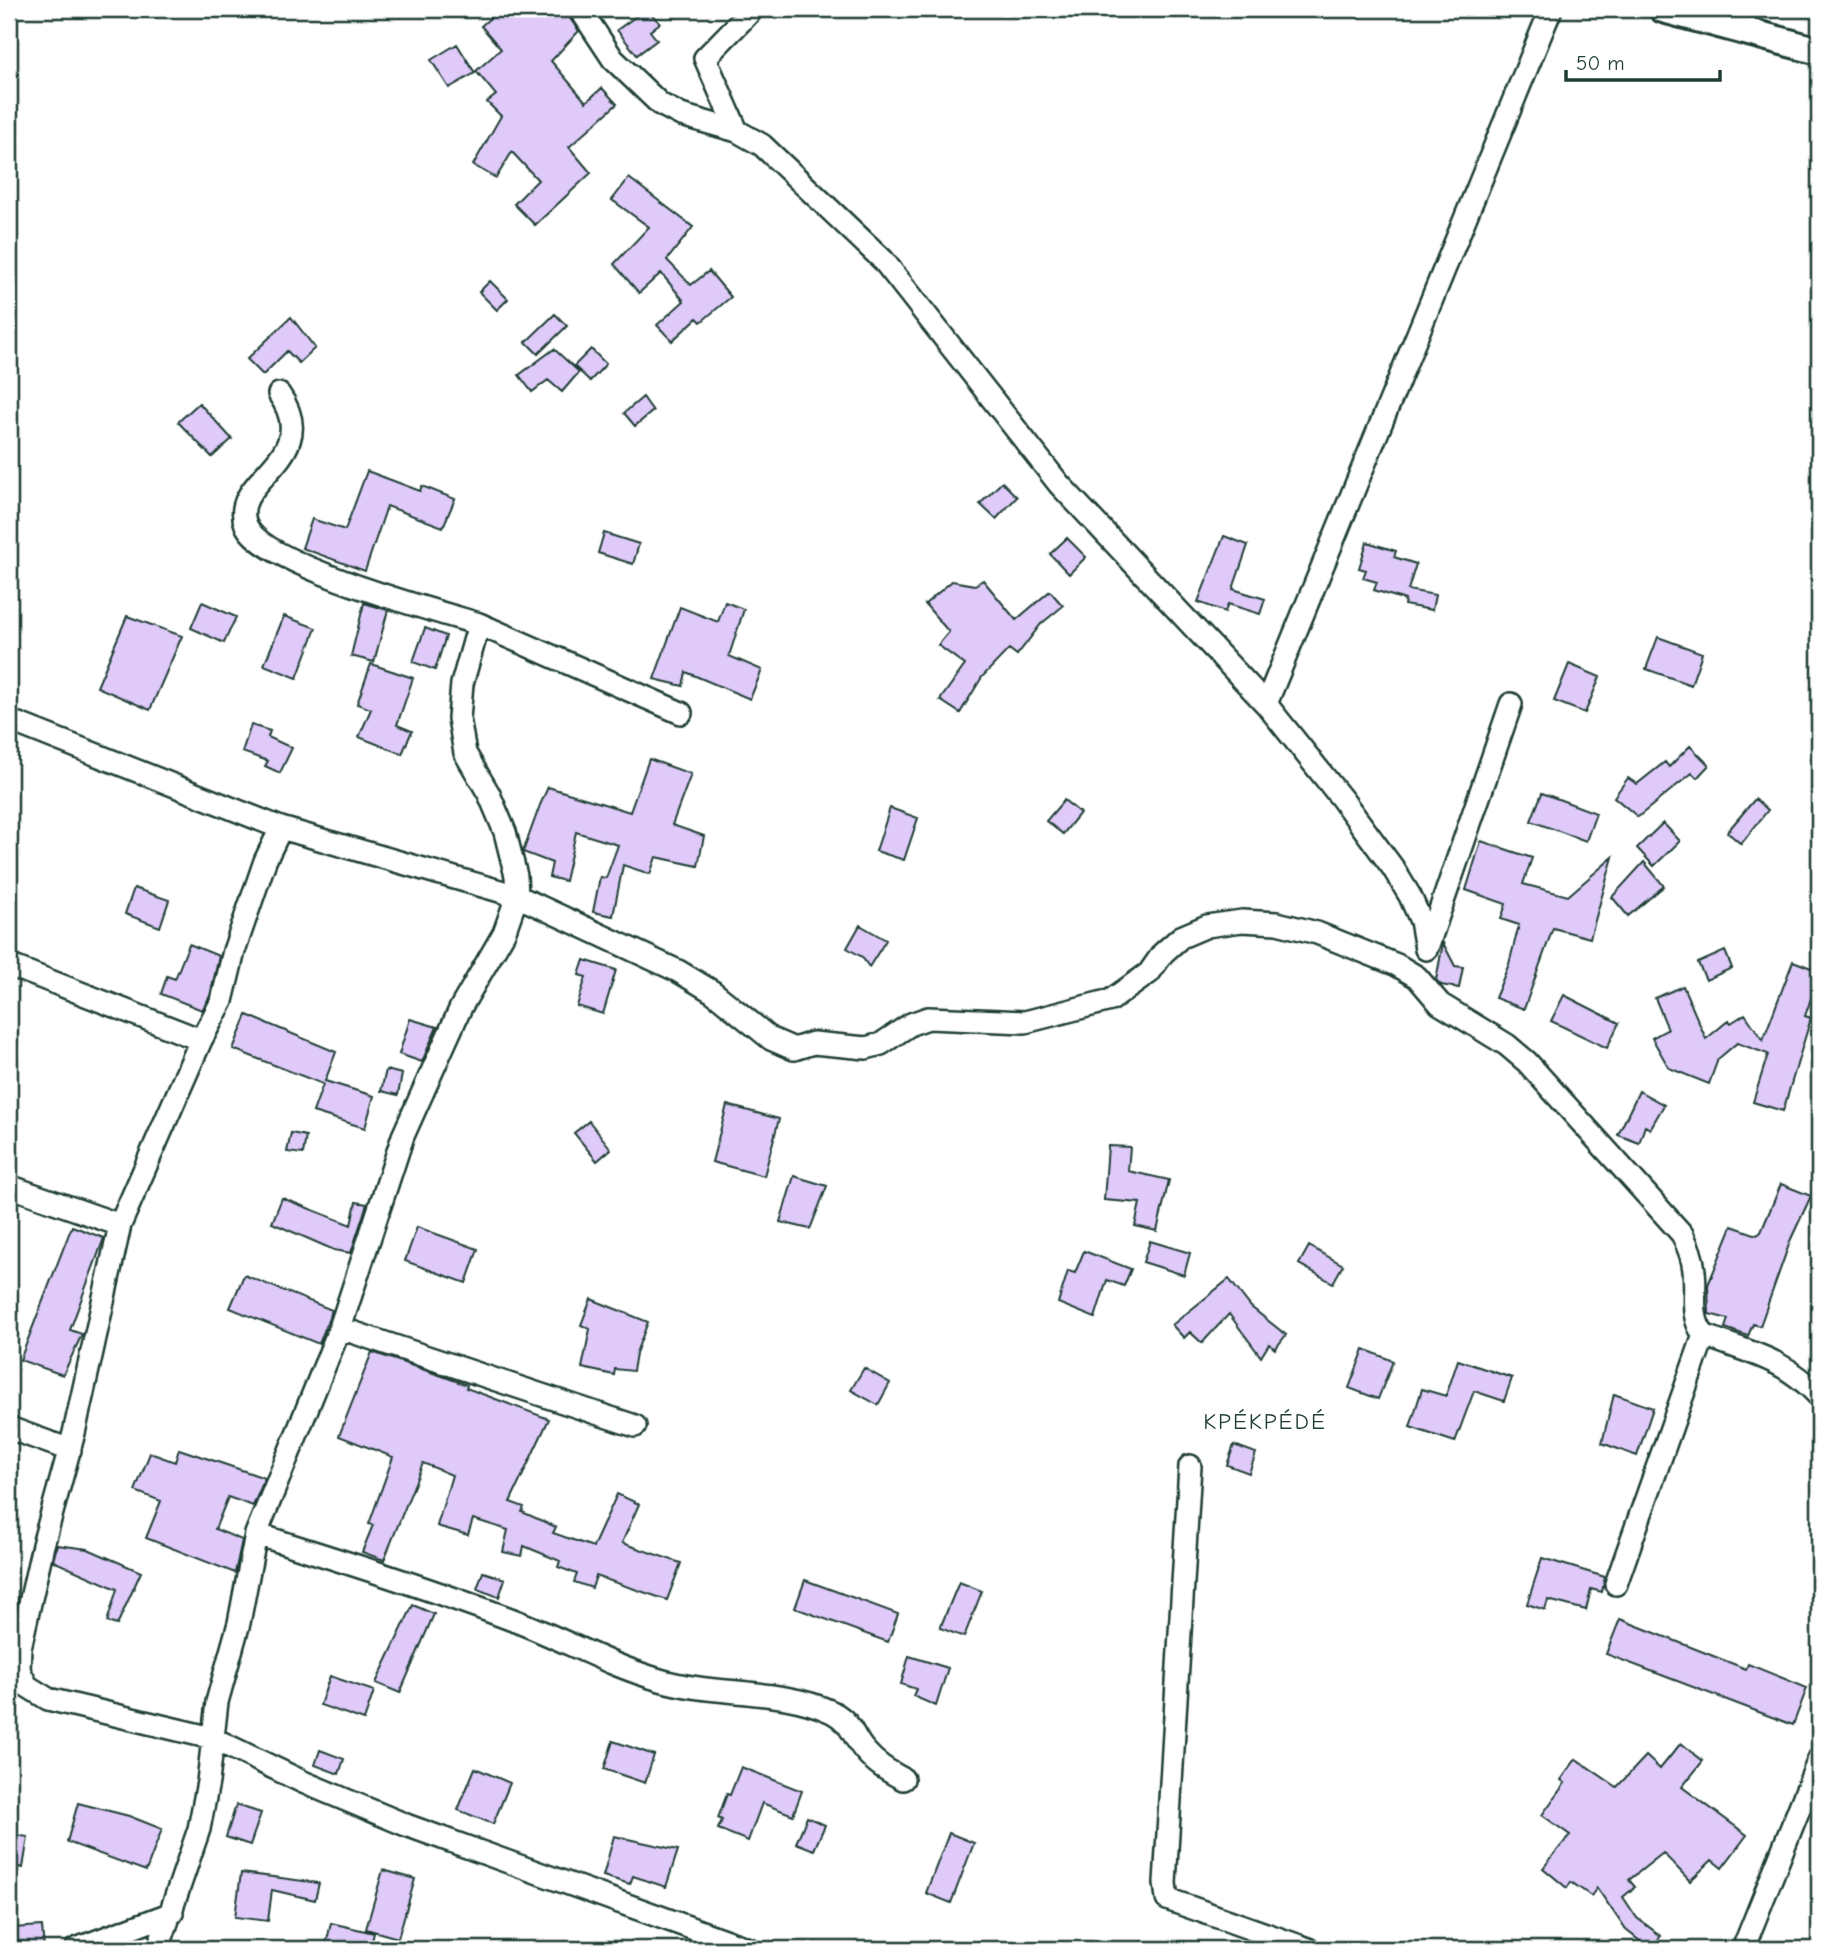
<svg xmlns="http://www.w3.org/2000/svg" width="1828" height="1958" font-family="'Comic Neue',sans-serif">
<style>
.building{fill:#dfcafa;stroke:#1f3d34;stroke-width:2}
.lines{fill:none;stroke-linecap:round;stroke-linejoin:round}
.minor-casing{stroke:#1f3d34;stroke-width:26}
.tertiary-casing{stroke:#1f3d34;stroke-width:32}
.minor{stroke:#fff;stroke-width:21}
.tertiary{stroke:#fff;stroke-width:26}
.labels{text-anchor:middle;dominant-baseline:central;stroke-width:5;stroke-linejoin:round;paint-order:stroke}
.quarter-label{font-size:23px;letter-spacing:2px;fill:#1f3d34;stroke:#fff}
</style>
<rect width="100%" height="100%" fill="#fff"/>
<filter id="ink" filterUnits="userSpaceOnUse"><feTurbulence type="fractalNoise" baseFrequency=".0143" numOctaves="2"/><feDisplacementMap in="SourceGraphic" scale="14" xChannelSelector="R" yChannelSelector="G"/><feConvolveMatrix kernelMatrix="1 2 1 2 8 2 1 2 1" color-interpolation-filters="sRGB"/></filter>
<g filter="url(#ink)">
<!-- building -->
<path class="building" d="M500,9H563L579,31L551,61L586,102L602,88L617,104L569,147L591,173L535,225L514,204L538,180L512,152L496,178L473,165L501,116L487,102L496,95L476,71L501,49L481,26Z
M646,9L660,23L650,31L657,40L637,55L617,30Z
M457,44L475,73L449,88L431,60Z
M629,178L693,227L667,260L691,285L709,271L731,297L701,322L697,318L672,341L657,325L684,301L661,273L639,293L614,264L649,227L612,200Z
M490,281L508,299L497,310L479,292Z
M555,314L567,326L538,354L526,342Z
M291,317L315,348L299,363L287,351L263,375L247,359Z
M554,349L579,372L562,392L548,380L532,392L519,375Z
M591,349L606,364L590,381L574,366Z
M643,397L653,411L635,426L624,413Z
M199,403L232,439L212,457L178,422Z
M367,471L420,491L422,486L455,499L443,527L387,506L365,571L302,548L312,519L345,530Z
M1002,482L1017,497L996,519L980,504Z
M604,533L639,544L633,564L598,553Z
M1224,536L1248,545L1233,589L1265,599L1260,614L1228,604L1225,612L1198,602Z
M1067,538L1086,557L1069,574L1050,554Z
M1367,542L1396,551L1394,557L1416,564L1408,590L1435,595L1432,610L1404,605L1405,600L1374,590L1377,582L1363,578L1366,570L1359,568Z
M983,580L1016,620L1050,591L1063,606L1041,624L1017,655L1009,649L982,677L960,713L940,700L965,665L938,645L949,632L925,604L952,581L975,585Z
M202,602L236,617L224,643L191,628Z
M725,602L744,609L729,656L762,670L750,699L686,672L683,686L654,679L680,607L718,622Z
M364,603L388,610L374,662L351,656Z
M127,616L182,636L150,710L97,687Z
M284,616L316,628L297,678L264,665Z
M425,628L446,636L435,670L413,662Z
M1658,637L1702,653L1691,685L1646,669Z
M371,664L413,678L397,725L412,731L402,754L359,737L371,709L357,704Z
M1569,664L1600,677L1585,713L1554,701Z
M251,725L270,731L268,737L292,748L280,773L265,766L268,761L242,752Z
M1690,746L1709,765L1697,778L1692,773L1638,817L1614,797L1628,778L1637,784L1665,762L1669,767Z
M649,759L691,774L672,825L704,836L698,866L656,857L650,874L623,865L613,916L593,912L600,877L606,878L618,845L576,832L565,881L549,877L552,863L523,852L540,805L548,787L630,812Z
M1542,793L1596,813L1586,841L1531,821Z
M1755,799L1768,810L1741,844L1727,832Z
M1064,800L1080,813L1063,834L1046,821Z
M890,808L918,818L904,860L876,851Z
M1663,823L1680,841L1654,866L1637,848Z
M1481,841L1532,858L1523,884L1568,896L1613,857L1590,938L1553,928L1524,1009L1495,998L1509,964L1519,925L1501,919L1506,904L1466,890Z
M1644,862L1664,886L1628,916L1612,897Z
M134,888L169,900L160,927L125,914Z
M860,925L886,940L869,967L862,957L847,948Z
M1443,943L1455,966L1463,967L1459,988L1441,985L1436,980Z
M189,944L219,956L210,996L202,1010L161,994L167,976L175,979Z
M1725,951L1732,968L1706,980L1698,963Z
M584,960L616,970L603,1014L577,1006L586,977L579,975Z
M1793,961L1819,971V975L1805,1016L1811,1018L1783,1111L1753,1102L1768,1054L1737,1043L1718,1059L1709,1084L1669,1068L1652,1038L1668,1029L1655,998L1683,986L1706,1039L1729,1020L1731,1023L1745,1014L1763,1040Z
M1564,995L1619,1023L1607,1048L1551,1021Z
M247,1015L336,1052L325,1081L374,1096L365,1128L313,1112L323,1084L233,1049Z
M410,1019L437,1027L422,1062L399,1054Z
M386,1070L402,1074L398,1095L381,1091Z
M1639,1091L1664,1105L1650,1129L1645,1126L1639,1143L1618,1135Z
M727,1105L779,1119L764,1176L712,1162Z
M589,1121L611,1149L597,1161L574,1133Z
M291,1133L306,1136L303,1154L287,1152Z
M1108,1146L1130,1147L1128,1171L1169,1180L1157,1231L1135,1226L1140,1203L1104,1200Z
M794,1176L827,1186L810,1229L780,1222Z
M1781,1184L1811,1196L1791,1239L1760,1326L1753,1324L1748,1336L1725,1328L1728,1319L1709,1314L1708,1285L1732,1226L1757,1235L1761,1232Z
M282,1198L351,1225L356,1202L367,1204L351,1253L334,1250L272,1223Z
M72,1226L104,1238L70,1330L82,1334L63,1375L20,1360Z
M417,1227L478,1249L466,1283L405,1261Z
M1150,1241L1190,1253L1184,1275L1143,1262Z
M1309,1246L1343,1265L1333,1283L1299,1264Z
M1084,1251L1131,1269L1124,1286L1107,1280L1095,1318L1058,1303L1068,1271L1075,1273Z
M244,1275L332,1310L319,1344L230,1308Z
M1229,1279L1251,1307L1286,1335L1275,1349L1269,1344L1261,1357L1229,1314L1202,1343L1190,1332L1184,1338L1172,1325Z
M591,1299L648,1322L636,1353L633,1371L615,1369L614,1375L582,1368L590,1329L581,1325Z
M1364,1349L1393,1361L1378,1399L1349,1388Z
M372,1352L445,1377L467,1385L466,1388L549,1419L510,1502L524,1507L522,1512L556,1527L553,1533L593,1547L617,1494L639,1504L622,1543L681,1563L667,1600L596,1576L592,1588L574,1582L577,1574L558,1567L560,1561L524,1546L522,1556L503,1552L508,1530L473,1519L468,1535L437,1526L452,1475L423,1463L384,1560L362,1552L373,1525L369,1524L393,1457L339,1436Z
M1458,1360L1512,1378L1504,1401L1474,1391L1455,1442L1410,1427L1422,1389L1446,1396Z
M864,1368L890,1383L878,1405L851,1390Z
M1614,1394L1653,1408L1637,1456L1602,1443Z
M1234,1445L1256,1453L1249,1473L1227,1465Z
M179,1449L265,1478L253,1506L228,1497L215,1529L242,1540L235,1573L146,1538L161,1501L135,1491L150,1453L175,1462Z
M57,1545L88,1549L141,1572L117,1625L107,1622L117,1589L53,1561Z
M1542,1558L1605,1577L1602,1592L1591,1589L1586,1610L1548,1600L1545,1610L1527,1604Z
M483,1572L505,1579L499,1597L477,1589Z
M805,1580L898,1614L888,1642L795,1608Z
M959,1582L982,1591L964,1637L940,1628Z
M413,1605L434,1614L400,1693L376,1683Z
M1620,1619L1746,1669L1748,1664L1807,1688L1793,1725L1606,1654Z
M909,1656L948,1668L936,1706L913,1696L916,1689L901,1684Z
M330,1676L374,1691L364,1720L320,1705Z
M613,1741L654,1755L645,1783L604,1769Z
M1681,1743L1703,1761L1682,1787L1747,1835L1722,1868L1712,1860L1690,1881L1663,1853L1629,1880L1635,1887L1623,1897L1637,1918L1661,1936L1650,1949L1626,1930L1597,1888L1591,1896L1571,1882L1567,1888L1543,1868L1570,1835L1542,1815L1565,1783L1561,1780L1576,1759L1617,1787L1646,1756L1660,1769Z
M320,1750L344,1759L339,1774L315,1765Z
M741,1767L802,1791L793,1815L762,1803L748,1841L718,1829L722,1820L718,1818L727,1794L730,1795Z
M475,1768L510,1783L493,1824L458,1810Z
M78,1803L129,1816L162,1829L146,1871L67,1842Z
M236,1805L261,1813L250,1845L226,1837Z
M807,1817L825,1825L814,1850L796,1843Z
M949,1833L974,1843L951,1903L926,1893Z
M9,1834L28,1837L23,1868L9,1865Z
M614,1836L678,1850L666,1887L633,1876L630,1884L603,1876Z
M383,1870L415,1879L398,1938L366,1929Z
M241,1873L273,1877L319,1883L315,1900L272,1890L268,1921L235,1917Z
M331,1923L374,1933L370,1949H325Z
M42,1926L44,1949H14L12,1928Z"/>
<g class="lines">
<!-- minor casing -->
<g class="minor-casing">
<path id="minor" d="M580,9L613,59L660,104L681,115L737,131L762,145L883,260L1059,484L1266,704L1342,799L1393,868L1410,896L1421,921L1426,949
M737,131L705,58L753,9
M279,394C325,459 227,479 246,525C263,565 435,611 479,624
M1266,704L1551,9
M19,724L281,828L517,896L678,971L713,992L771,1039L794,1049L813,1043L866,1048L881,1044L911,1024L928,1018L1025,1022L1111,1000L1149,973L1163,953L1181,937L1207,926L1242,921L1277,923L1317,933L1397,965L1417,977L1440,1004L1507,1045L1527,1062L1682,1234C1688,1246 1693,1257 1694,1271C1697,1294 1689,1316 1704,1335C1751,1354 1782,1357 1819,1396
M281,828L265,861L234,951L222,1001L201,1040L120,1225L74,1433L43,1545L20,1648L19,1670L27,1686L48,1699L212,1738L303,1782L406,1825L749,1949
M1427,948L1511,704
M9,965L201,1040
M9,1186L120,1225
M340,1328L635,1426
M9,1428L70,1450
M1190,1466L1165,1883L1167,1899L1308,1949
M256,1534C342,1561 428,1588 513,1620C563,1639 608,1665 660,1680C714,1696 782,1688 832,1712C853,1723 851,1735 865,1751C876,1764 888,1771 903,1779
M1616,1584L1704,1335
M76,1949L172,1913
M158,1949L199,1829L208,1782L217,1702L239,1623L256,1534L340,1328L403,1136L461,1007L504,933L517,896L516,876L505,832L489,794L465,753L459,718L462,684L479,624L681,713
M1743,1949L1819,1759"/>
</g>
<!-- tertiary casing -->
<g class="tertiary-casing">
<path id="tertiary" d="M1663,9L1819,51"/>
</g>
<!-- minor -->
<use href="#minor" class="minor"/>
<!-- tertiary -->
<use href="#tertiary" class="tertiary"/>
</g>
</g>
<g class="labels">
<!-- quarter labels -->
<g class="quarter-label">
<text x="1265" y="1421">KPÉKPÉDÉ</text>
</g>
</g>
<!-- margin -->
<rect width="1828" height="1958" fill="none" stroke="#fff" stroke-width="35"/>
<rect x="18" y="18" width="1793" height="1923" fill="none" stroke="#1f3d34" stroke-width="2.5" filter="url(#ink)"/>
<!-- scale -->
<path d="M1566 70v10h154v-10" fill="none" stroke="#1f3d34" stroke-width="3.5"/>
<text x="1576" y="70" font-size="21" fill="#1f3d34" stroke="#ffffff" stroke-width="5" paint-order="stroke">50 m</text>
</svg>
